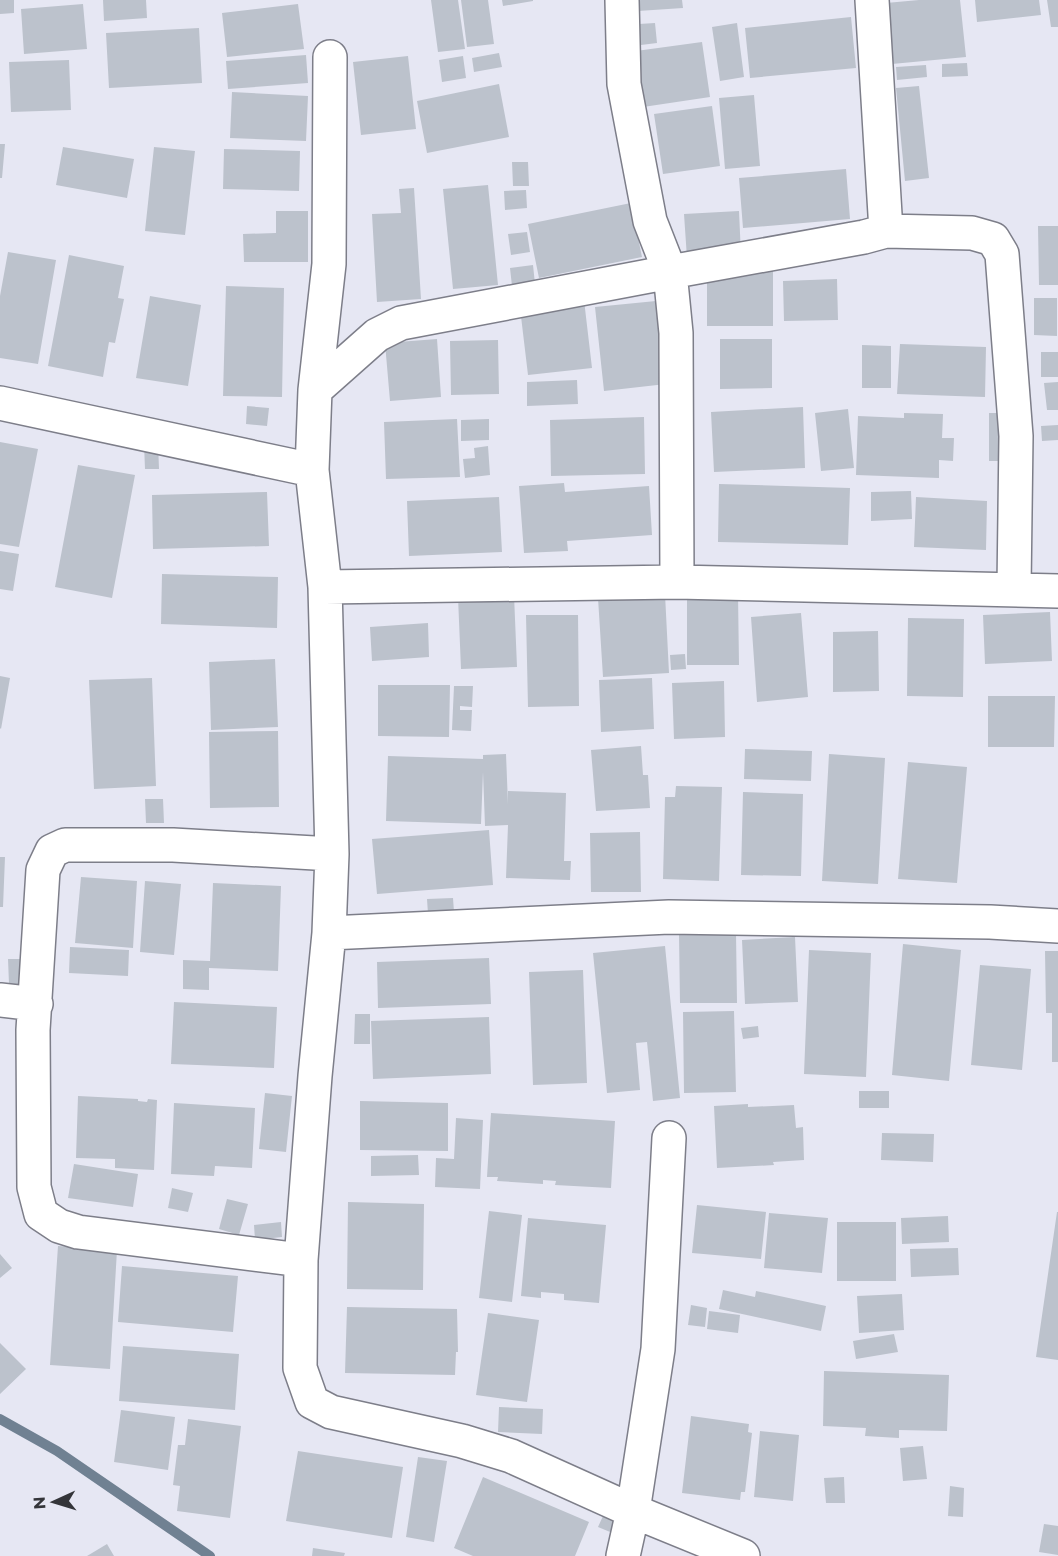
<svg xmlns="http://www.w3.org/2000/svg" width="1058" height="1556" font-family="Montserrat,sans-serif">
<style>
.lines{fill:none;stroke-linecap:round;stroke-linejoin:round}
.stream{stroke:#708192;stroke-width:10}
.building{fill:#bcc2cc}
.minor-casing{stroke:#7d7e89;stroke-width:36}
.minor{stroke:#fff;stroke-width:33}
</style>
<rect width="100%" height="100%" fill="#e6e7f3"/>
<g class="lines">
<!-- stream -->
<path class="stream" d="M0,1419L57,1451L210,1556"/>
</g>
<!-- building -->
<path class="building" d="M0,0H14V13L0,14Z
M103,0H146L147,18L104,21Z
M431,0H458L465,49L438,52Z
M461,0H488L494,44L467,47Z
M502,0H533V1L503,6Z
M637,0H682L683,8L638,11Z
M919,0H960L966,57L892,64L886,3Z
M975,0H1039L1041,15L977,22Z
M1047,0H1058V27H1051Z
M83,4L87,49L24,54L21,9Z
M298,4L304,49L227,57L222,13Z
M851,17L856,68L750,78L745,28Z
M655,23L657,43L641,45L639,24Z
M737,23L744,77L720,81L712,27Z
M199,28L202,83L109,88L106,33Z
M702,42L710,97L643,107L636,51Z
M499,53L502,67L474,72L472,58Z
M306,55L308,83L228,89L226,61Z
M408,56L416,129L361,135L353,62Z
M463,56L466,78L442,82L439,60Z
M69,60L71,110L11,112L9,62Z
M967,63L968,76L942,77V64Z
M926,65L927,77L897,80L896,67Z
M499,84L509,137L427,153L417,101Z
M919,86L929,178L905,181L896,88Z
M232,92L308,96L306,141L230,138Z
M754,95L760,166L725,169L719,98Z
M712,106L720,166L663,174L654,114Z
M0,144H5L2,178H0Z
M63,147L134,159L127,198L56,185Z
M154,147L195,151L185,235L145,231Z
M224,149L300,151L299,191L223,189Z
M512,162H528L529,186H513Z
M846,169L850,219L743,228L739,178Z
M488,185L498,285L453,289L443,189Z
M414,188L421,299L377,302L372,214L401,213L399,189Z
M526,190L527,208L505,210L504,191Z
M631,203L642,257L539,278L528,224Z
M276,211H308V262H244L243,234L276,233Z
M739,211L741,255L687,258L684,214Z
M1038,226H1058V285H1039Z
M527,232L530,252L511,255L508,234Z
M8,252L56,260L38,364L0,358V296Z
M69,255L124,266L118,298L124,299L115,343L109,342L103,377L48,366Z
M533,265L535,284L512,286L510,268Z
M707,270H773V326H707Z
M837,279L838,320L784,321L783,281Z
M226,286L284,288L282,397L223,396Z
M150,296L201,305L188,386L136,378Z
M1034,298H1057V336L1034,335Z
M584,300L592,368L528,375L520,308Z
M656,301L666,384L604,391L595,307Z
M437,339L441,397L390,401L385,343Z
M720,339H772V388L720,389Z
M498,340L499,394L451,395L450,341Z
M900,344L986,347L985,397L897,394Z
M862,345L891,346V388H862Z
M1041,352H1058V377H1041Z
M577,380L578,404L527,406V382Z
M1058,382V410H1047L1044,383Z
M247,406L269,408L267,426L246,424Z
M803,407L805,468L714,472L711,412Z
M848,409L854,468L821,471L815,413Z
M904,413L943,414L942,438H954L953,461L939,460V478L856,475L858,416L904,418Z
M989,413H1002V461H989Z
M644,417L645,474L551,476L550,420Z
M457,419L460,477L386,479L384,422Z
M489,419V440L461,441V420Z
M1058,425V440L1042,441L1041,426Z
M0,442L38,449L19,547L0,544Z
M158,443L159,469H145L144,444Z
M488,446L490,475L465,478L463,459L475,458L474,448Z
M78,465L135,475L112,598L55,587Z
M564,483L565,492L649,486L652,535L567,541L568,551L524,553L519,486Z
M719,484L850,488L848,545L718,542Z
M911,491L912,519L871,521V492Z
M267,492L269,546L153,549L152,495Z
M499,497L502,552L409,556L407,501Z
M916,497L987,501L986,550L914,547Z
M0,551L19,554L13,591L0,589Z
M162,574L278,577L277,628L161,624Z
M665,594L669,673L603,677L598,598Z
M687,594H738L739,665H687Z
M514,595L517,667L461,669L458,597Z
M1050,612L1052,661L985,664L983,615Z
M801,613L808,697L757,702L751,617Z
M526,615H578L579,706L528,707Z
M908,618L964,619L963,697L907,696Z
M428,623L429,657L372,661L370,627Z
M878,631L879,691L833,692V632Z
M685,654L686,669L671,670L670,655Z
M275,659L278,727L211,730L209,662Z
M0,676L10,678L1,729L0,728Z
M152,678L156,786L94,789L89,680Z
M652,678L654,729L601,732L599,680Z
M724,681L725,737L674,739L672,683Z
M378,685H450L449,737L378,736Z
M454,686H473L472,707L460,706V710H472L471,731L452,730Z
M988,696H1055L1054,747H988Z
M278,731L279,807L210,808L209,732Z
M641,746L643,775H648L650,808L596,811L591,750Z
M745,749L812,751L811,781L744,779Z
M506,754L508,804V791L566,793L564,861H571L570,880L506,878L508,825L485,826L483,772L481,824L386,821L388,756L483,759V755Z
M829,754L885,758L878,884L822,881Z
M908,762L967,767L957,883L898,879Z
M676,786L722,787L719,881L663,879L665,797H675Z
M743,792L803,794L801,876L741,875Z
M145,799H163L164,823H146Z
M489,830L493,885L377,894L372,839Z
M640,832L641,892H591L590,833Z
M0,857H5L3,907H0Z
M81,877L137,881L133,948L75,943Z
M145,881L181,884L174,955L140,952Z
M213,883L281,886L278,971L209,968V990L183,989V960L210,961Z
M453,898L454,912L428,914L427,899Z
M736,933L737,1003H680L679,934Z
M795,937L798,1002L745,1004L742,940Z
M903,944L961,950L949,1081L892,1075Z
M665,946L680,1098L653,1101L647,1042L636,1043L640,1090L607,1093L593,953Z
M70,947L129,950L128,976L69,973Z
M809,950L871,953L866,1077L804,1074Z
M1045,951H1058V1062H1052V1013H1046Z
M489,958L491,1004L378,1008L377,962Z
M8,959H24L25,984H9Z
M980,965L1031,969L1022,1070L971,1065Z
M583,970L587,1083L533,1085L529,972Z
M174,1002L277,1007L274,1068L171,1064Z
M734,1011L736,1092L684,1093L683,1012Z
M355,1014H370V1044H354Z
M489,1017L491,1074L373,1079L371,1021Z
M758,1026L759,1037L743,1039L741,1028Z
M859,1091H889V1108H859Z
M265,1093L292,1096L286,1152L259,1149Z
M78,1096L138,1099V1101L147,1102L148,1099L157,1100L154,1170L115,1168V1159L76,1158Z
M360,1101L448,1103V1151L360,1150Z
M174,1103L255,1108L252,1168L215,1166L214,1176L171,1174Z
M748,1104V1107L794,1105L796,1128L803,1127L804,1160L773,1162L774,1165L717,1168L714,1106Z
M491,1113L615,1121L611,1188L555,1185L556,1181L543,1180V1184L497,1181L498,1177H487Z
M456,1118L483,1120L480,1189L435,1187L436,1158L454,1159Z
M882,1133L934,1134L933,1162L881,1160Z
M418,1155L419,1175L371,1176V1156Z
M74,1164L138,1174L133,1207L68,1198Z
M172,1188L193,1193L188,1212L168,1208Z
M227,1199L248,1204L239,1235L219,1229Z
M348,1202L424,1204L423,1290L347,1289Z
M697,1205L766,1212L761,1259L692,1253Z
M489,1211L522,1215L512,1302L479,1298Z
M1057,1212H1058V1360L1036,1357Z
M769,1213L828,1218L822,1273L764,1268Z
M948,1216L949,1242L902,1244L901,1218Z
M528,1218L606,1225L599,1303L564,1300V1294L541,1292V1298L521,1296Z
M281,1222L282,1237L255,1240L254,1225Z
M837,1222H896V1281H837Z
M58,1246L117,1250L110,1369L50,1365Z
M958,1248L959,1275L911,1277L910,1249Z
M0,1254L12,1268L0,1278Z
M122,1266L238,1276L233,1332L118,1322Z
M723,1290L755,1297L756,1291L826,1306L821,1331L719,1309Z
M902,1294L904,1330L859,1333L857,1296Z
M691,1305L707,1308L705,1327L688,1325Z
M347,1307L457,1309L458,1352H456L455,1375L345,1373Z
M709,1311L740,1315L738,1333L707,1329Z
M488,1313L539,1320L527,1402L476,1395Z
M894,1334L898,1352L856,1359L853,1341Z
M0,1343L26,1369L0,1394Z
M123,1346L239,1354L235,1410L119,1401Z
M824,1371L949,1375L947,1431L899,1430V1438L865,1436L866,1428L823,1426Z
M499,1407L543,1409L542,1434L498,1432Z
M121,1410L175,1417L168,1470L114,1462Z
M691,1416L749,1424L748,1432L752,1433L745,1492H741L740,1500L682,1493Z
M188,1419L241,1426L230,1518L177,1511L180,1486L173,1485L178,1445H185Z
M760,1431L799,1435L793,1501L754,1497Z
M923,1446L927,1479L903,1481L900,1448Z
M298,1451L403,1467L392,1538L286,1521Z
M418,1457L447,1461L434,1542L406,1537Z
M483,1477L589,1522L575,1556H473L454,1548Z
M844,1477L845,1503H826L824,1478Z
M950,1486L964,1488L963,1517L948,1516Z
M603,1516L620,1523L615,1534L598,1527Z
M1044,1524L1058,1526V1555L1039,1552Z
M107,1544L114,1556H87Z
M313,1548L345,1553L344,1556H312Z"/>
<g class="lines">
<!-- minor casing -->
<g class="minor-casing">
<path id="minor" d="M622,0L624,84L650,221L670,272L676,333L677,582
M872,0L886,231
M330,57L329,264L315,390L312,470L325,587L332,854L329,933L315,1076L301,1260L300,1368L312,1402L331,1412L462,1441L511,1456L633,1511L743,1556
M315,390L377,335L401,323L670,272L864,237L886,231L972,233L993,239L1002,254L1016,436L1014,588
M0,403L312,470
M325,587L677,582L1058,591
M329,933L669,917L990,922L1058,926
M0,1000L36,1004
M301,1260L78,1232L59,1226L41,1214L34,1187L33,1030L43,870L52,851L65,845H173L332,854
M623,1556L633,1511L658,1349L669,1138"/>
</g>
<!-- minor -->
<use href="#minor" class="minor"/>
</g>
<!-- north arrow -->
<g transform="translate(54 1502) rotate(266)" stroke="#e6e7f3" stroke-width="4.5" paint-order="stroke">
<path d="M0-4.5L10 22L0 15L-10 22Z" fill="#343539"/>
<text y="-9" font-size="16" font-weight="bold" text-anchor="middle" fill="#343539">N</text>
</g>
</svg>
